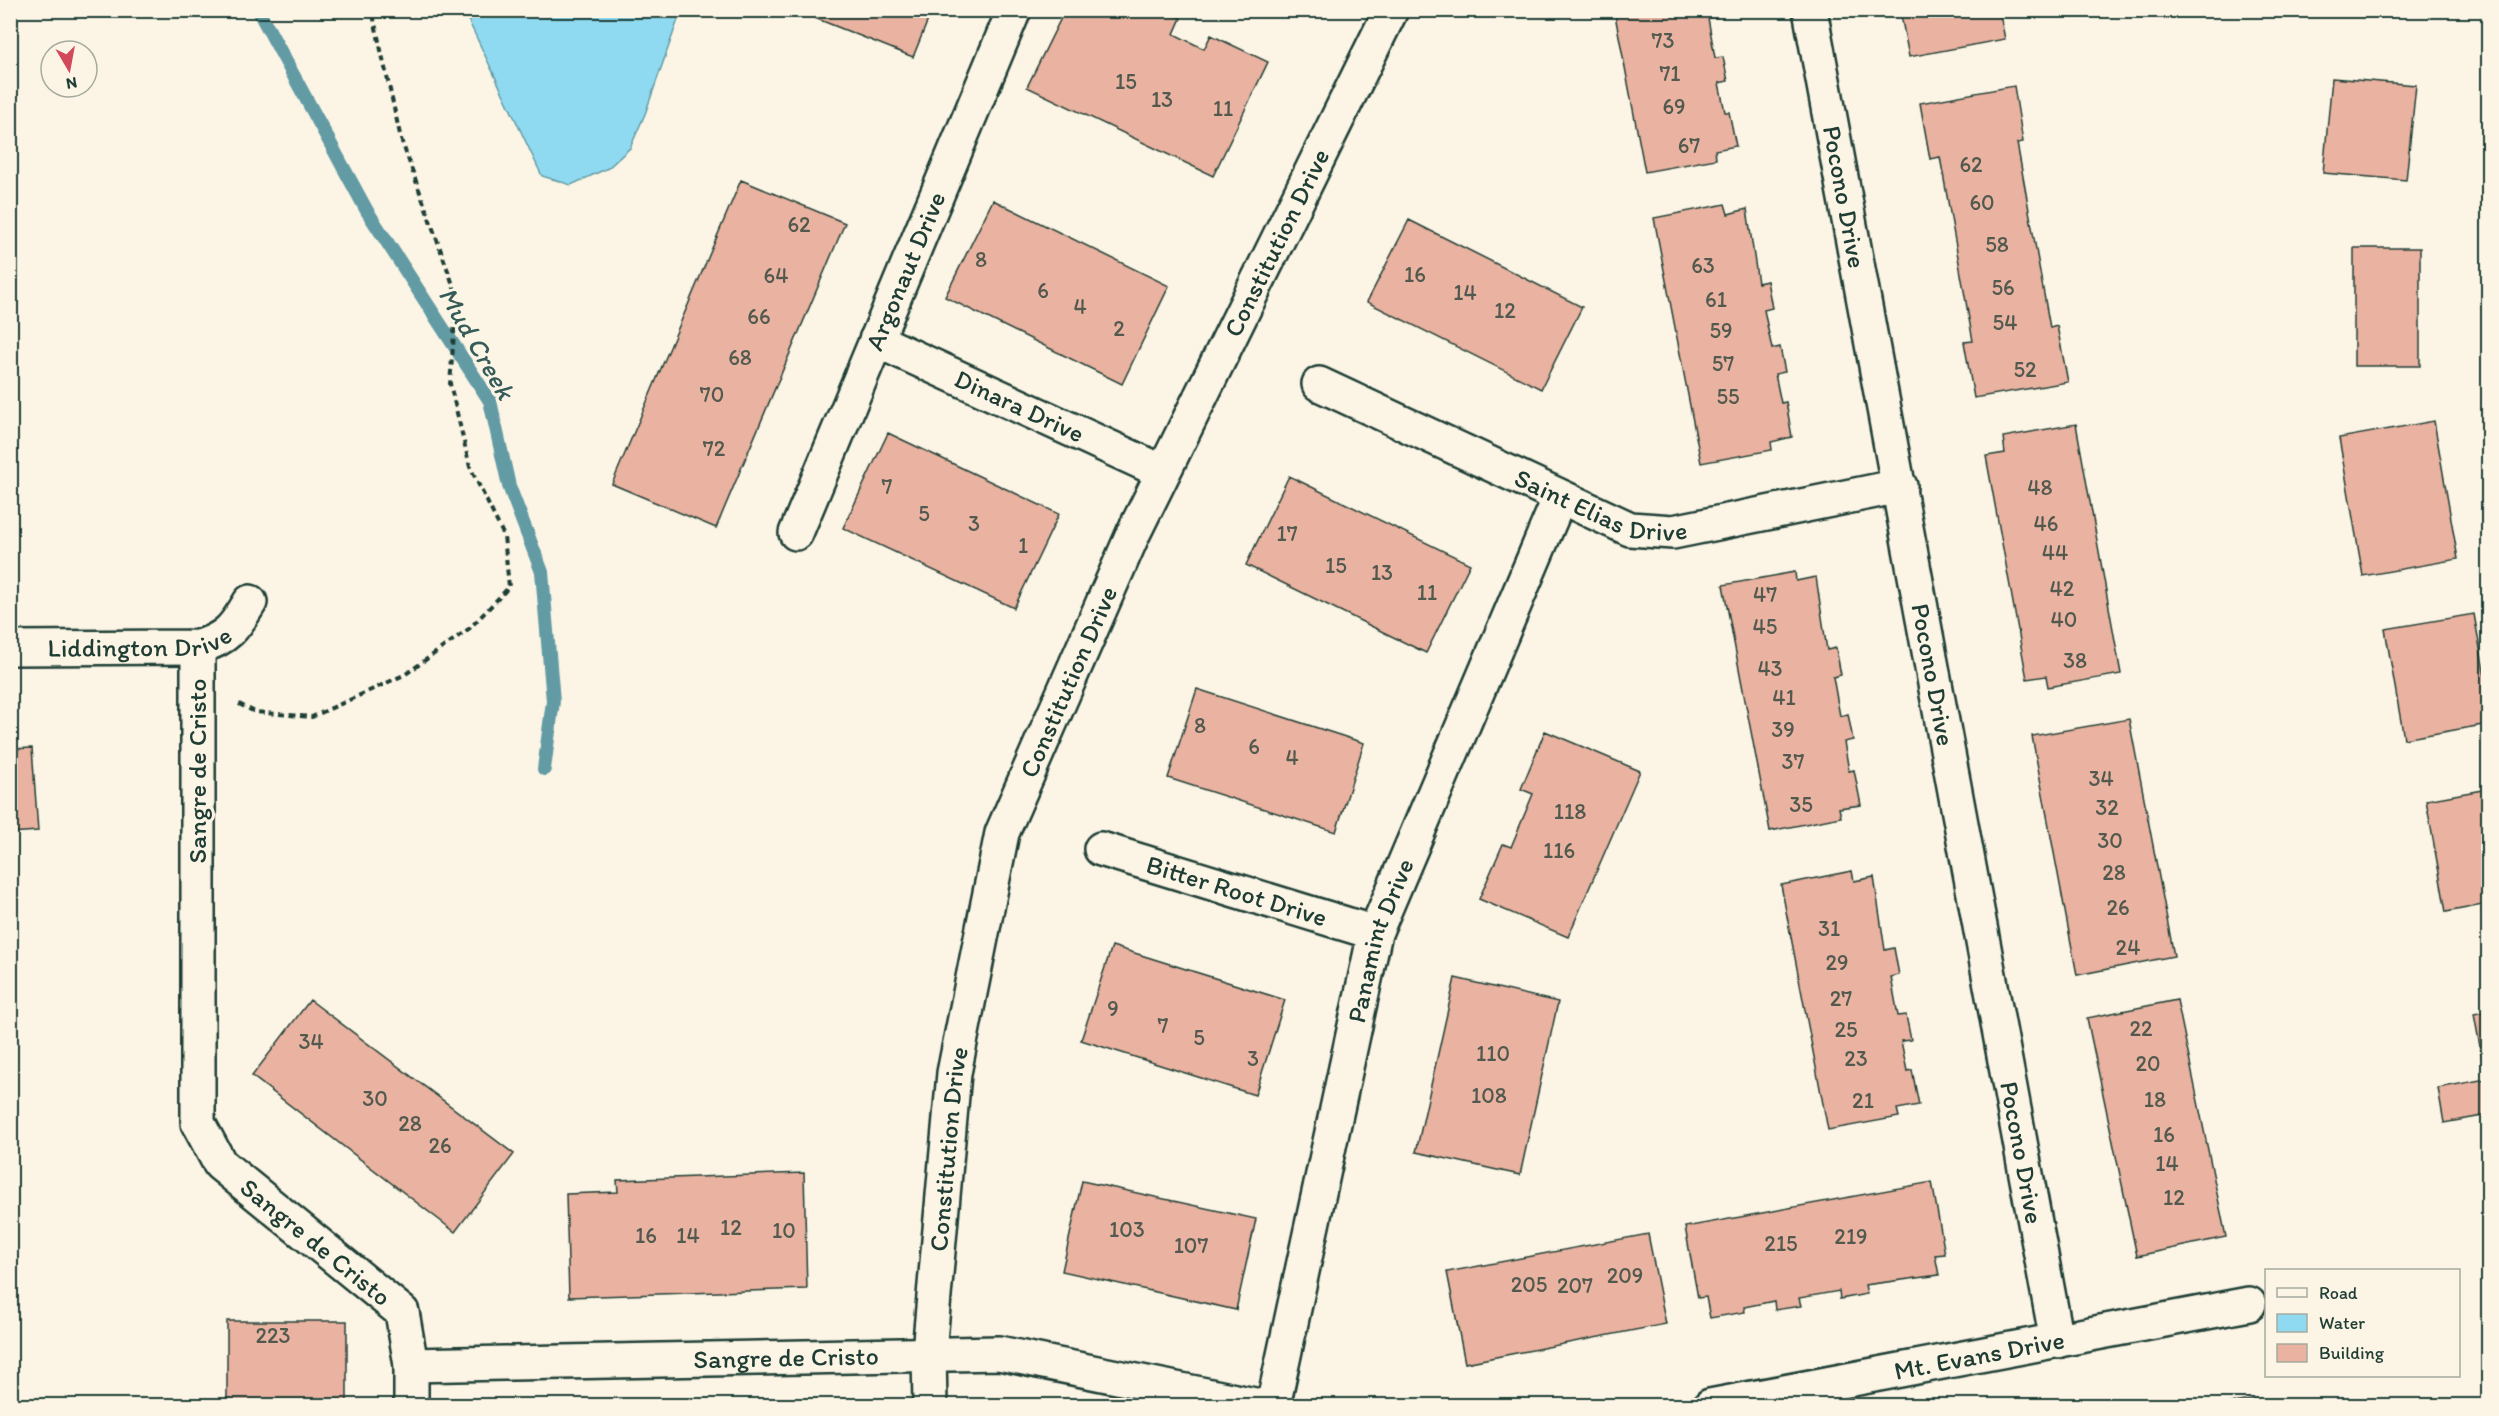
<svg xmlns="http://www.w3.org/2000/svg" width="2499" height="1416" font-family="Itim,sans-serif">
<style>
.water{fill:#90daf1;stroke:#639ba5;stroke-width:1.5}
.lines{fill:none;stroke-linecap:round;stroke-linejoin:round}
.stream{stroke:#639ba5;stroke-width:14}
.building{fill:#eab2a0;stroke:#1f3d34;stroke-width:1.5}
.minor-casing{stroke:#1f3d34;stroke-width:38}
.path{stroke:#1f3d34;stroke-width:4;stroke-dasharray:6 4.5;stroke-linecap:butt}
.minor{stroke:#fcf5e5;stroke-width:33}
.labels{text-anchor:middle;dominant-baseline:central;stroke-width:6;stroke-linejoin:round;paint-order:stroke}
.number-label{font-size:22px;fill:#525a4f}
.street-label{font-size:26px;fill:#1f3d34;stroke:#fcf5e5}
.water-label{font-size:27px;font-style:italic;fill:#365c5a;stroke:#fcf5e5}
</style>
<rect width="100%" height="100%" fill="#fcf5e5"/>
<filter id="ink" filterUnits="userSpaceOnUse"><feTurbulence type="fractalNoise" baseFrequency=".0167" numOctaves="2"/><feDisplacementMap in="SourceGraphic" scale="12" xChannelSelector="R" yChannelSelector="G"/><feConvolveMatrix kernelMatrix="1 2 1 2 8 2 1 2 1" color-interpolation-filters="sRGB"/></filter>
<g filter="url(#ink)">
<!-- water -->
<path class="water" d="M464,11H681L645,114L630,148L608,168L571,185L542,176Z"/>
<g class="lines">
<!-- stream -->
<path class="stream" d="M258,10L367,211L490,401L509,486L542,572L553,701L544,769"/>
</g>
<!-- building -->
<path class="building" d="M818,10H932L913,57L815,18Z
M1065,10H1164L1181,18L1174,34L1204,49L1211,35L1268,62L1213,176L1027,87Z
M1614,10H1715L1716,17L1708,18L1715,58L1723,57L1728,81L1719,83L1725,112H1729L1736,146L1715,150L1716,159L1645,172Z
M1900,10H1999L2005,39L1909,57Z
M2332,78L2416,85L2406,180L2323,173Z
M2014,86L2023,142L2017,143L2050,328L2057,326L2068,382L1974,398L1964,342L1973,341L1940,157L1930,159L1920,103Z
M741,180L845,223L716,528L612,484Z
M993,200L1169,286L1122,384L945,297Z
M1725,204L1728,214L1747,209L1758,283L1767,281L1772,308L1764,310L1772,349L1780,347L1785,372L1775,374L1781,403L1786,402L1792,437L1771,442L1772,450L1701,463L1654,218Z
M1409,220L1582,307L1541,389L1367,302Z
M2354,248H2420V366H2354Z
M2434,421L2458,559L2363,576L2339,438Z
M2076,424L2121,674L2048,687L2046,676L2027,679L1986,456L2005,453L2003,437Z
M888,433L1059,514L1014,608L843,528Z
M1289,476L1470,564L1426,653L1246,565Z
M1795,572L1796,581L1816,577L1827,650L1836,648L1841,675L1833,677L1840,716L1848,714L1853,740L1844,742L1849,771L1854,770L1861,805L1839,808L1841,817L1770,831L1723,585Z
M2474,614L2488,694V724L2404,739L2385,629Z
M1197,689L1364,743L1336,832L1168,778Z
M2129,719L2174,956L2077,975L2032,736Z
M1545,731L1640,771L1568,937L1479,899L1503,844L1511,847L1533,794L1521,789Z
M32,748L38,831L10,833V749Z
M2488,789V904L2446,912L2426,800Z
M1852,871L1854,881L1874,877L1885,950L1894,948L1899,975L1891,977L1898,1016L1906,1015L1911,1040L1901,1041L1907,1071L1912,1070L1919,1105L1897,1109L1899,1117L1828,1130L1781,885Z
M1112,946L1285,1000L1255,1095L1081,1040Z
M1455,978L1558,1002L1520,1175L1416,1152Z
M310,1000L514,1154L455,1232L252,1076Z
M2177,1000L2226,1237L2137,1256L2087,1018Z
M2488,1011V1115L2444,1123L2438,1088L2486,1079L2474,1014Z
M804,1173L807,1289L569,1297L566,1194L618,1192L617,1180Z
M1082,1181L1256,1219L1236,1310L1062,1271Z
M1932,1182L1945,1254L1935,1255L1939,1275L1865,1285L1867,1294L1840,1299L1839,1291L1799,1298L1801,1306L1775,1310L1774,1301L1744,1307L1745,1312L1710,1318L1706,1297L1698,1298L1685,1227Z
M1648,1234L1666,1324L1465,1363L1447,1272Z
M227,1321H347V1406H227Z
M2256,1399L2257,1406H2221V1405Z"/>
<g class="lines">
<!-- minor casing -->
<g class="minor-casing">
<g id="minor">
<path id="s1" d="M1810,10L2057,1341"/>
<path id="s2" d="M876,340L1163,472"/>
<path id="s3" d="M1319,384L1630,529L1673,532L1900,486"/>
<path id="s4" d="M796,533L1014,10"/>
<path id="s5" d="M198,647V1123L220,1164L402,1312L411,1365L999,1353L1260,1406"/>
<path id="s6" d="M10,648L198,647C227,639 235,627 250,602"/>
<path id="s7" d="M1101,849L1375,933"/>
<path d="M411,1365V1406"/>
<path id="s8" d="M930,1406L929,1352L954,1073L1002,833L1133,534L1391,10"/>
<path id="s9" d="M1273,1406L1375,933L1560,497"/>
<path id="s10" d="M1710,1406L2249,1304"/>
</g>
</g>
<!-- path -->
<path class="path" d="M239,704L255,712L312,717L406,674L470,628L509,587L504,536L470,467L450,384L457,296L401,139L372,10"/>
<!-- minor -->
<use href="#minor" class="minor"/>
</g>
</g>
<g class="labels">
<!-- number labels -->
<g class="number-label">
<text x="1663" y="40">73</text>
<text x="1670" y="73">71</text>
<text x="1126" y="81">15</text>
<text x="1162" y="99">13</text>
<text x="1674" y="106">69</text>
<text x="1223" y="108">11</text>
<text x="1689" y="145">67</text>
<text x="1971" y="164">62</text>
<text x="1982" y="202">60</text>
<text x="799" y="224">62</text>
<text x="1997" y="244">58</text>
<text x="981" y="259">8</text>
<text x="1703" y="265">63</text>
<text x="1415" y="274">16</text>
<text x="776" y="275">64</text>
<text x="2003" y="287">56</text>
<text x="1043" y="290">6</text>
<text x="1465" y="292">14</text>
<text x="1716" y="299">61</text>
<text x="1080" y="306">4</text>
<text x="1505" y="310">12</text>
<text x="759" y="316">66</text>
<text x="2005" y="322">54</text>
<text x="1119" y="328">2</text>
<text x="1721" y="330">59</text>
<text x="740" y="357">68</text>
<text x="1723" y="363">57</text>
<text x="2025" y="369">52</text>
<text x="712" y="394">70</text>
<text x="1728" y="396">55</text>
<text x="714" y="448">72</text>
<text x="887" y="486">7</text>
<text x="2040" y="487">48</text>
<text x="924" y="513">5</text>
<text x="974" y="523">3</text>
<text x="2046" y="523">46</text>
<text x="1287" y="533">17</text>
<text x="1023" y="545">1</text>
<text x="2055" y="552">44</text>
<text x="1336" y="565">15</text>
<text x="1382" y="572">13</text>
<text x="2062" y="588">42</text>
<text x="1427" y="592">11</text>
<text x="1765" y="594">47</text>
<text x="2064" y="619">40</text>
<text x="1765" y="626">45</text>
<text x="2075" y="660">38</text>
<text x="1770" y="668">43</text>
<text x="1784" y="697">41</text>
<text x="1200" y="725">8</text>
<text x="1783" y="729">39</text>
<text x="1254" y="746">6</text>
<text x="1292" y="757">4</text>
<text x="1793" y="761">37</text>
<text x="2101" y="778">34</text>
<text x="1801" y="804">35</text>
<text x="2107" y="807">32</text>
<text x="1570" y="811">118</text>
<text x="2110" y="840">30</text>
<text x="1559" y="850">116</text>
<text x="2114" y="872">28</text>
<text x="2118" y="907">26</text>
<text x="1829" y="928">31</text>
<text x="2128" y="947">24</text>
<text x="1837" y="962">29</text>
<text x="1841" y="998">27</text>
<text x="1113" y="1008">9</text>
<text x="1163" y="1025">7</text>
<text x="2141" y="1028">22</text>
<text x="1846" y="1029">25</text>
<text x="1199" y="1037">5</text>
<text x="311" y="1041">34</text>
<text x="1493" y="1053">110</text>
<text x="1253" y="1058">3</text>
<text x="1856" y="1058">23</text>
<text x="2148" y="1063">20</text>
<text x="1489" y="1095">108</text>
<text x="375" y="1098">30</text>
<text x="2155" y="1099">18</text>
<text x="1863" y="1100">21</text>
<text x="410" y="1123">28</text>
<text x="2164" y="1134">16</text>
<text x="440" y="1145">26</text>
<text x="2167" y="1163">14</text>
<text x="2174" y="1197">12</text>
<text x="731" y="1227">12</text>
<text x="1127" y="1229">103</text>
<text x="784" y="1230">10</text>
<text x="646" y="1235">16</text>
<text x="688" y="1235">14</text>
<text x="1851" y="1236">219</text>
<text x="1781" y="1243">215</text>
<text x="1191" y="1245">107</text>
<text x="1625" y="1275">209</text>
<text x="1529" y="1284">205</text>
<text x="1575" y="1285">207</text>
<text x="273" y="1335">223</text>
</g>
<!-- street labels -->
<g class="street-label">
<text stroke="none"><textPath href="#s1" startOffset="190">Pocono Drive</textPath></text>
<text stroke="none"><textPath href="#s8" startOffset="1230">Constitution Drive</textPath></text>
<text stroke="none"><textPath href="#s4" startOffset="284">Argonaut Drive</textPath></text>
<text stroke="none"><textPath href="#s2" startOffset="158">Dinara Drive</textPath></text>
<text stroke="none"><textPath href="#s3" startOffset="309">Saint Elias Drive</textPath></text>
<text stroke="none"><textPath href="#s6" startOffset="130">Liddington Drive</textPath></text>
<text stroke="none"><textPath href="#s1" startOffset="676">Pocono Drive</textPath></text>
<text stroke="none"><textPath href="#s8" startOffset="744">Constitution Drive</textPath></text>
<text transform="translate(197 771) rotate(-90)">Sangre de Cristo</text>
<text stroke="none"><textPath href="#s7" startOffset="142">Bitter Root Drive</textPath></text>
<text stroke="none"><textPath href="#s9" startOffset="478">Panamint Drive</textPath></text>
<text stroke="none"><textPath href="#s8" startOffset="258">Constitution Drive</textPath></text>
<text stroke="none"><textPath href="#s1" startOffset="1162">Pocono Drive</textPath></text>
<text stroke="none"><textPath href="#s5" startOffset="646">Sangre de Cristo</textPath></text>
<text stroke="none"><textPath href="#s10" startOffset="274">Mt. Evans Drive</textPath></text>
<text stroke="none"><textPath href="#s5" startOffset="1186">Sangre de Cristo</textPath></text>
</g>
<!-- water labels -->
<g class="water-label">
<text transform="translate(477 343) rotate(60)">Mud Creek</text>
</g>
</g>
<!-- margin -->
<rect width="2499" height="1416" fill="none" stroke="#fcf5e5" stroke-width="36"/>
<rect x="18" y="18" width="2463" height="1380" fill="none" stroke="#1f3d34" stroke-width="2" filter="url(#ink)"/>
<!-- legend -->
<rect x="2265" y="1269" width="195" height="108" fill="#fcf5e5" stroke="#a4ab9e" stroke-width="1.5"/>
<rect x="2277" y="1288" width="30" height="9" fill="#fcf5e5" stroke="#a4ab9e" stroke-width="1.5"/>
<text x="2319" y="1299" font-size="18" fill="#1f3d34">Road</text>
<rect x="2277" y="1314" width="30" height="18" fill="#90daf1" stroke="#a4ab9e" stroke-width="1.5"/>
<text x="2319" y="1329" font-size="18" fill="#1f3d34">Water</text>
<rect x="2277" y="1344" width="30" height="18" fill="#eab2a0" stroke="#a4ab9e" stroke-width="1.5"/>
<text x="2319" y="1359" font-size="18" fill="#1f3d34">Building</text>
<!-- north arrow -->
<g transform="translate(69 69) rotate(170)"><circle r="28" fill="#fcf5e5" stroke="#a4ab9e" stroke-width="1.5"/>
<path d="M0-4.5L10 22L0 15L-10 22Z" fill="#d1495b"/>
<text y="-9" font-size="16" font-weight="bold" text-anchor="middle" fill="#1f3d34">N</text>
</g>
</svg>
